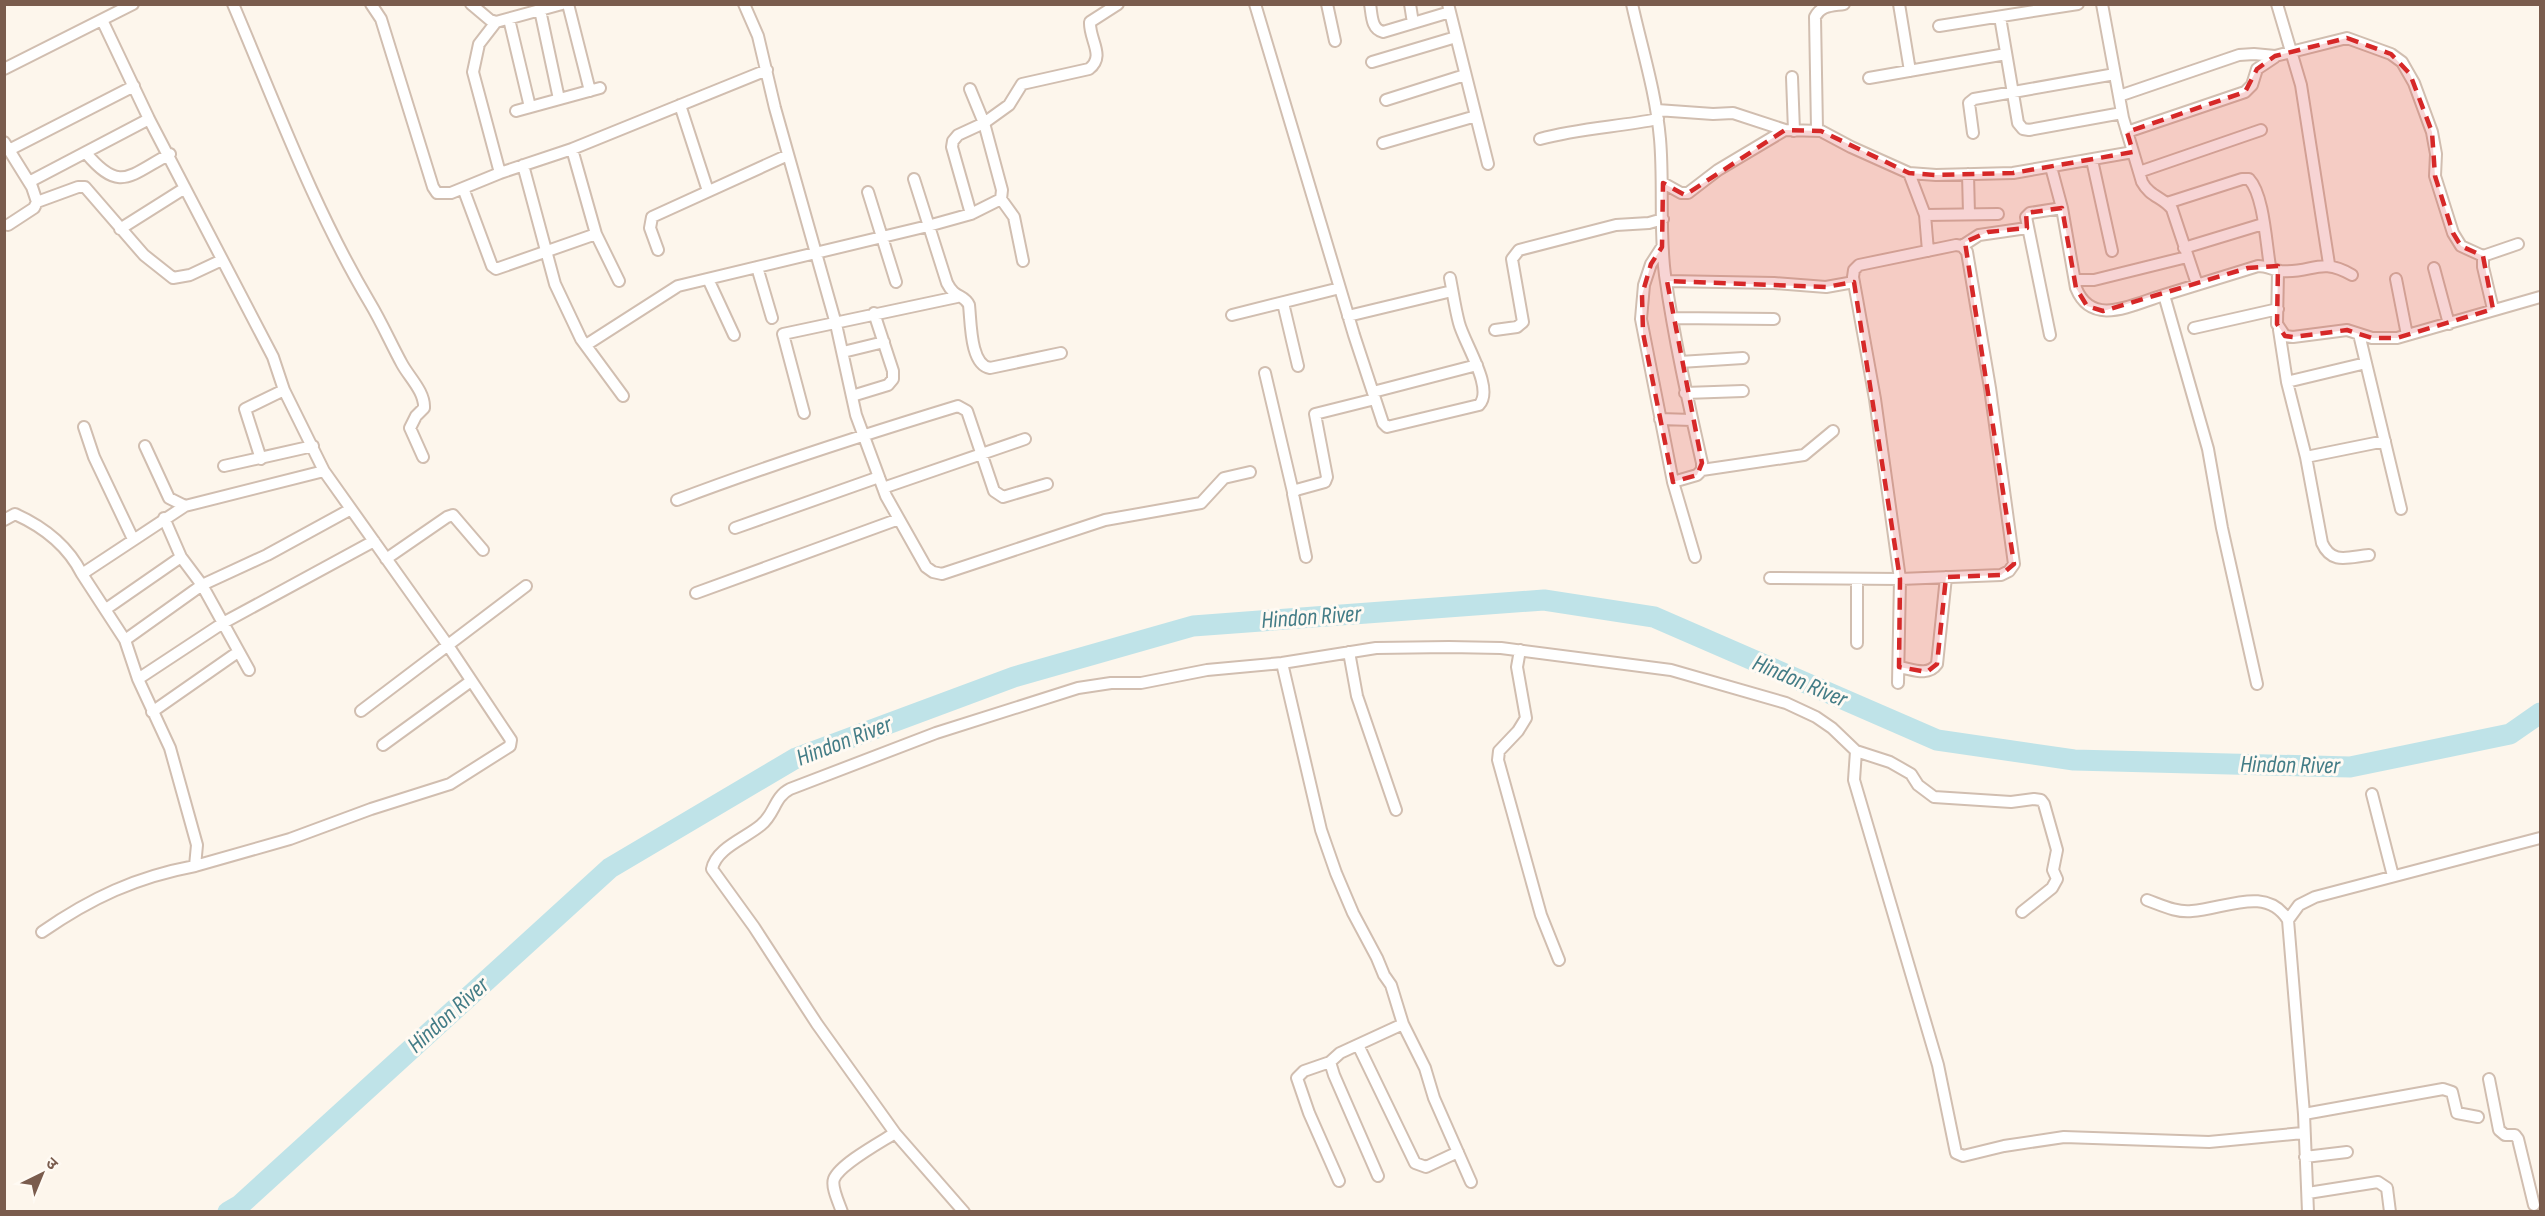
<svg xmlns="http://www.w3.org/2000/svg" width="2545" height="1216" font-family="'Sofia Sans Condensed','Noto Sans Devanagari',sans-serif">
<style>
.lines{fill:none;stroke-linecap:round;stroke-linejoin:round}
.river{stroke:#bfe3e8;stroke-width:21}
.minor-casing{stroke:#d1beb0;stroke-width:14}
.minor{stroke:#fff;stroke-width:10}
.marked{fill:#d62828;fill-opacity:0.2;stroke:#d62828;stroke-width:4.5;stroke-dasharray:12 8;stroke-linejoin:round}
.labels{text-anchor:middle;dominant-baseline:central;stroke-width:6;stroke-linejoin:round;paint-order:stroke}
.water-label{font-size:24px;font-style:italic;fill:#437c86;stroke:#fffaf3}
</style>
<rect width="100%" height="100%" fill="#fdf6ec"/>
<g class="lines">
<!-- river -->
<path class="river" d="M228,1212L240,1205L610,868L796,758L1014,677L1193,626L1544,600L1654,617L1937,740L2074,760L2350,767L2510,734L2540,713"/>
<!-- minor casing -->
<g class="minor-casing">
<path id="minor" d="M233,4C276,105 314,209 370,303C382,323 391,344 402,364C409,377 425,392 424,408L416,416L410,428L423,457
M371,4L381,19L433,187L437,193H451L500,173L572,149L767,70
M471,4L490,20L496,22
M568,4L590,91
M744,4L758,36L775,108L836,324L856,415L886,496L926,567L933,572L942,574L1105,520L1201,503L1224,478L1250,472
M1255,4L1354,335L1383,423L1387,427L1479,405C1495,389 1464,343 1459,323C1455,308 1453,293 1450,278
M1327,4L1335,41
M1370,4C1372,15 1371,29 1383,32L1450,12
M1410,4L1413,23
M1448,4L1488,164
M1632,4C1642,49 1656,93 1660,139C1664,184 1659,230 1665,275C1674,339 1688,401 1702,463V470L1697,475L1673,482
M1899,4L1910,71
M2102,4L2123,118L2142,182C2150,197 2163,197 2172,209L2197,284
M2277,4L2301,85L2329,264
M540,10L559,99
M2000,17L2018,123L2023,129L2029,130L2122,113
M509,19L530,107
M102,20L149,119L273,357L284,390L324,471L447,644L511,740L510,746L450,784L371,809L290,839L195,866
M1939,26L2078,4
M1372,62L1456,37
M4,69L133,4
M1792,77L1794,131
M1869,78L2006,54
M2119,96L2239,55L2254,54L2275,56L2347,38L2391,54L2402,62L2414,83L2432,132L2436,154L2435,176L2453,233L2461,246L2483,256
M1386,100L1465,75
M680,105L708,191
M1657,110L1713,114L1733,113L1785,130L1821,131L1851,147L1909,173L1936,175L2013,173L2133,152
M516,111L600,88
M1817,129L1815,17C1821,5 1832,6 1844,4
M2127,132L2245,92L2252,85L2257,69L2275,57
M1973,133L1969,103L1974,99L2115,74
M1540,139C1579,128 1618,127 1658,119
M4,142L9,150L134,86
M1383,143L1476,116
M572,149L596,234L619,281
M86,153C120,194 130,175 170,154
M2092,160L2112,251
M523,165L555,284L581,339L623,396
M2051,167L2062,208L2076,288C2092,328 2133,304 2164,295L2208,449L2222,528L2257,684
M2139,172L2261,130
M500,173L473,72L479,44L496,22L562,4
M1909,173L1925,215L1998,214
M1968,174L1969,214
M914,179L947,283C955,299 964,294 969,305C971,322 970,365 990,368L1061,353
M29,182L149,119
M1663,183L1681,193H1688L1718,170L1785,130
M463,188L492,266L496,269L596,234
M868,192L896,282
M1001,199L1014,217L1023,261
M37,202L78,187H85L144,255L173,278L190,275L222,260
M2167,203L2242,179H2249C2264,195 2266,244 2270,266
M971,214L952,147L953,141L958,135L984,123L1009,105L1022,84L1089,69C1106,56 1089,40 1090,22L1118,4
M1925,215L1928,251
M8,225L34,208L37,202L32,187L9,150
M120,229L185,188
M1962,246L1979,235L2027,228
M1662,247L1651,264L1644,285L1641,319L1673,482L1695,557
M2184,248L2263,224
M658,250L650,228L652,217L788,155
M757,267L772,318
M2434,268L2449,324
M2278,271L2277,324L2285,336L2293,337L2347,330L2372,338H2397L2540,297
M708,279L734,335
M2396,279L2407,335
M2076,280H2094L2187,257
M1667,281L1774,283L1826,287L1854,282
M2164,295L2258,266C2267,266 2273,270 2281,271C2313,274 2319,256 2352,275
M1283,303L1298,366
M2493,309L2483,267V256L2518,244
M1232,315L1340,288
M1348,316L1452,291
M1673,318L1774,319
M2194,328L2278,309
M1495,330L1517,327L1523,322L1513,265L1512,259L1519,250L1616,225L1649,223L1663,219
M2279,330L2287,382L2306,457L2322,543C2332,565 2348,557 2369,555
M2359,334L2401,509
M2050,335L2026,217L2030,213L2062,208
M586,345L678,286L928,226L971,214L1001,199L1002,190L984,123L970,89
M843,352L884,342
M1680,362L1743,358
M1265,373L1293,492
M2287,382L2366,363
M1373,392L1477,365
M1685,393L1743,391
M852,396L888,385L893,379V371L874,313
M804,413L783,334L957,297
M1660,419L1692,420
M84,427L94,457L133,539
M145,446L169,498L185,506L324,471
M2306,457L2385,441
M261,459L245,409L284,390
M224,466L313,446
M1702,470L1804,455L1833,431
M883,488L1025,439
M677,500C769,465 863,435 958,406L967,411L994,491L1003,497L1047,484
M164,518L181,557L202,585L249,670
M4,520L15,514C44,527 68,546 82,574
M735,528L879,477
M1306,557L1293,494L1296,490L1325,482L1327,477L1315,414L1375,399
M386,559L447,517L453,515L483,550
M1770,578L1900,579L2001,575L2009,571L2014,564L1990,388L1967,252L1962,246L1956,245L1859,265L1854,270L1853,277L1875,399L1900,579L1898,683
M696,593L899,519
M106,609L181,557
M125,640L202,585L267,555L351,509
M1857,643V579
M1520,650L1517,667L1526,718L1518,731L1499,751L1498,760L1541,915L1559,960
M1349,652L1357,696L1396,810
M1282,663L1321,830L1336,873L1353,913L1377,958L1384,975L1391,985L1403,1024L1425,1068L1434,1098L1471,1182
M1899,667C1912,669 1928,677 1937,664L1946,577
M138,679L223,623L374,541
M361,711L526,586
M152,712L238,652
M383,745L471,681
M1856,751L1854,780L1938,1065L1956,1153L1963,1156L2004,1146L2064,1137L2209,1142L2303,1133
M2372,794L2393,876
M2147,900C2161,905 2177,913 2192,911C2225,909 2266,885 2288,920L2304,1114L2308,1212
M2288,920L2299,905L2315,897L2540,838
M42,932C91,898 136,877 195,866L197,845L170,748L138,679L125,640L82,574L185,506
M1358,1045L1415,1163L1426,1167L1458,1152
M1330,1062L1304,1071L1297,1078L1309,1113L1339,1181
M2489,1079L2499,1130L2505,1135H2515L2518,1139L2534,1205
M2304,1114L2443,1089L2452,1092L2457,1113L2478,1117
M2305,1157L2347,1152
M1378,1176L1334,1075L1330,1062L1340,1053L1403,1024
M2308,1193L2378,1182L2387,1188L2390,1212
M842,1212C839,1203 831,1187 834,1179C840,1164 881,1142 895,1133
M964,1212L895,1133L817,1024L754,927L712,869C716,848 746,838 761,825C775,814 774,797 790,789L936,733L1078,688L1111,683H1141L1207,670L1282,663L1376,648L1449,647L1501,648L1671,670L1786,703L1816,717L1832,728L1856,751L1890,762L1911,774L1918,785L1934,797L2011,802L2034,799L2041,800L2044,804L2057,850L2053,870L2057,879L2052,888L2022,912"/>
</g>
<!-- minor -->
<use href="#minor" class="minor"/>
</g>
<!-- marked area -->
<path class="marked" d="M2347,38L2391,54L2410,74L2432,132L2435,176L2453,233L2461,246L2483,256L2493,309L2397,338H2372L2347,330L2293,337L2285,336L2277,324L2278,266L2248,268L2103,311L2087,306L2076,288L2062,208L2026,213L2027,228L1988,232L1965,242L2014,564L2001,575L1946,577L1937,664L1927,672L1899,667L1900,579L1854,282L1826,287L1667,281L1702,463L1697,475L1673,482L1643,333L1642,295L1651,264L1662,247L1663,183L1685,195L1785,130L1821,131L1909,173L1936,175L2013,173L2133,152L2127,132L2245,92L2257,69L2275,56Z"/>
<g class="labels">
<!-- water labels -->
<g class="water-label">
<text transform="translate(1311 617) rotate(-4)">Hindon River</text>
<text transform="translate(1800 681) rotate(23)">Hindon River</text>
<text transform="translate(844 741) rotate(-21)">Hindon River</text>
<text transform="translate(2290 765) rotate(1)">Hindon River</text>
<text transform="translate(448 1015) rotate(-42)">Hindon River</text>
</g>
</g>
<!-- border -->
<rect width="2545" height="1216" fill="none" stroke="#7a5c4d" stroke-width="12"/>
<!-- north arrow -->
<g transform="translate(42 1174) rotate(43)" stroke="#fffaf3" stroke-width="4.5" paint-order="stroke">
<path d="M0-4.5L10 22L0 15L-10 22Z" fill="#7a5c4d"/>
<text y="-9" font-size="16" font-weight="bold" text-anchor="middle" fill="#7a5c4d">उ</text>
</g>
</svg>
